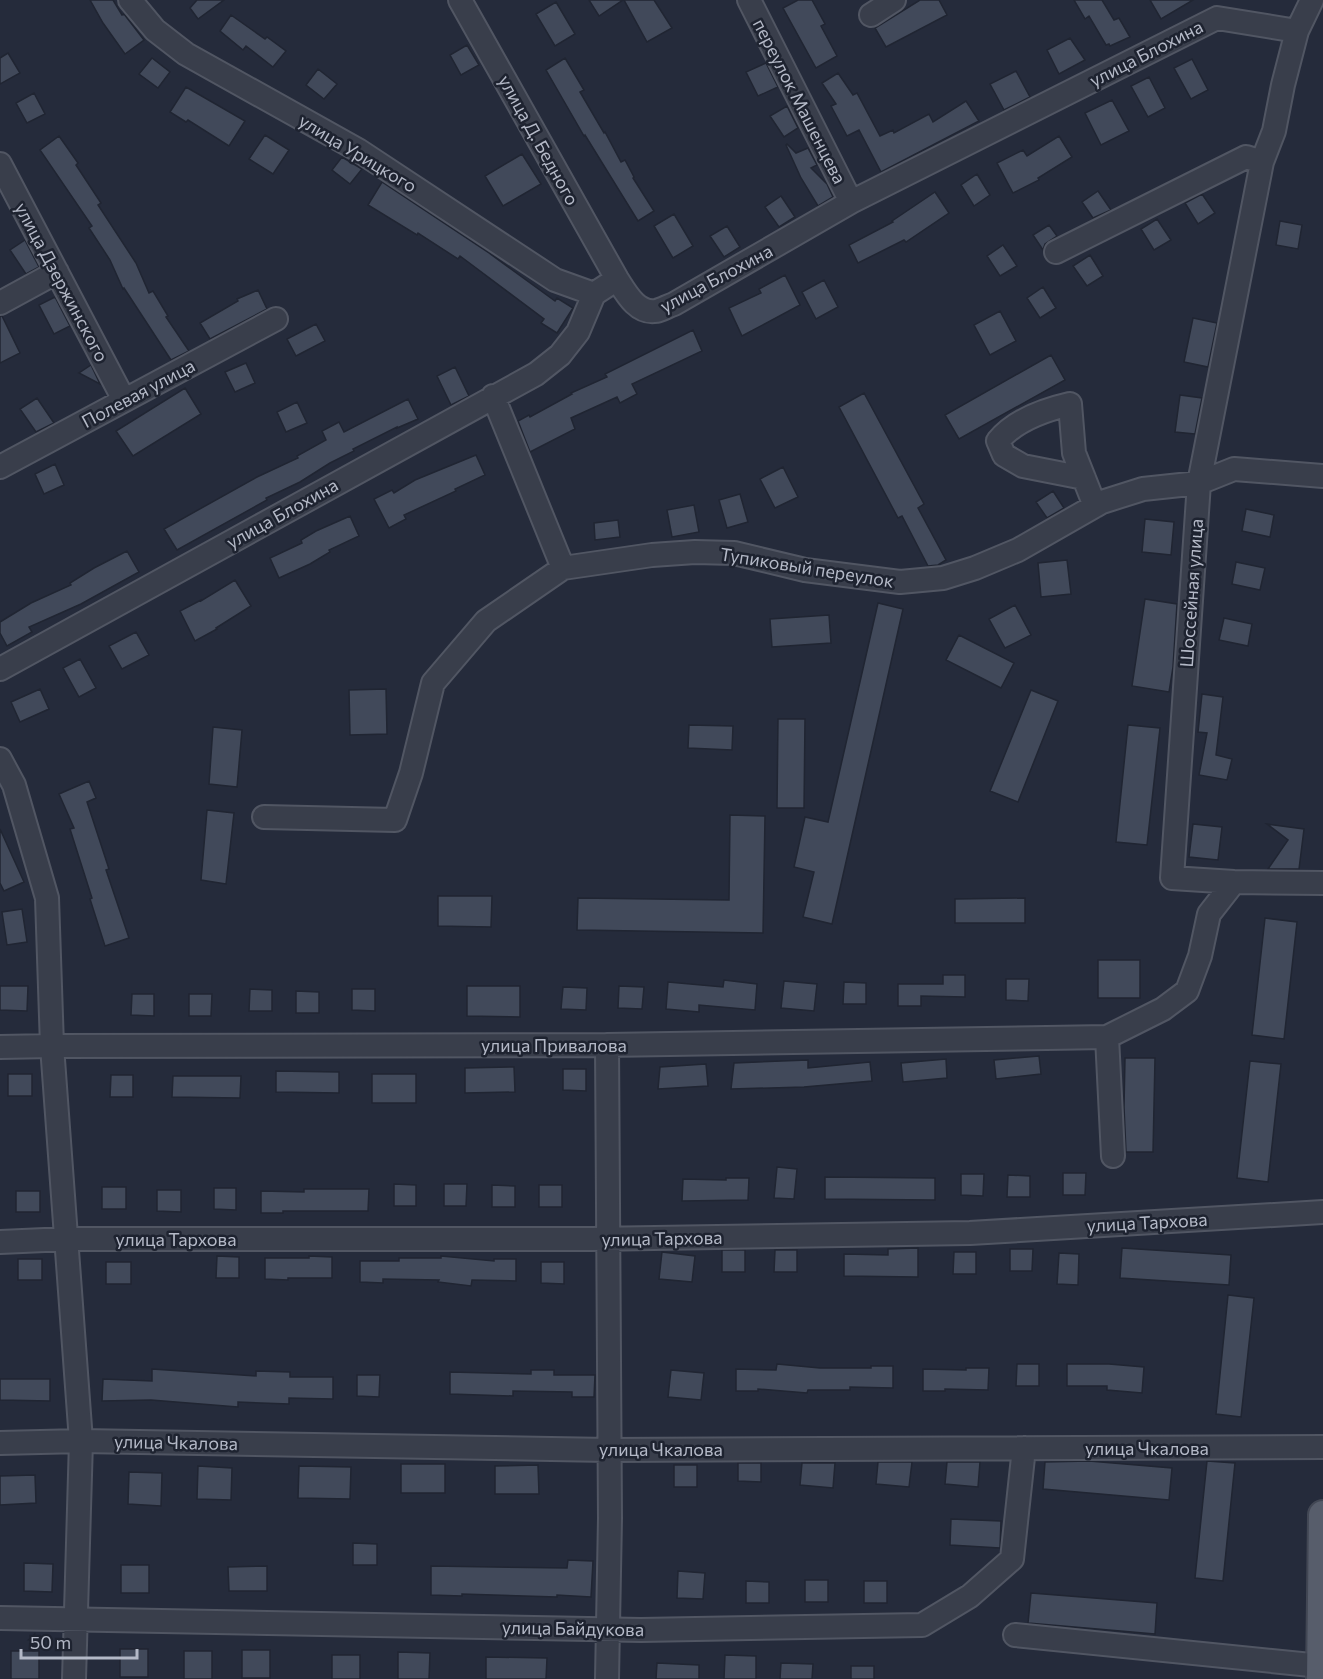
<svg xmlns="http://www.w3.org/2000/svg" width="1323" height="1679" font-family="Commissioner,sans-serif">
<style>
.building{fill:#41495a;stroke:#202532;stroke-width:1.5}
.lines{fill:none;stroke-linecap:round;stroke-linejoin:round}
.minor-casing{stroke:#515663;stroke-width:26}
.major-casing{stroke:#424754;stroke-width:32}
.minor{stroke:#393e4b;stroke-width:22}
.major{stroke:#575d6b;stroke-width:28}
.labels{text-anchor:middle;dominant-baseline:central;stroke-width:5;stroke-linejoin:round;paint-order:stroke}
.street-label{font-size:18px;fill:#b4b9c7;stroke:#1e2330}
</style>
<rect width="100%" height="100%" fill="#252b3b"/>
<!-- building -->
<path class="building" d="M90,0H113L122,15L124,14L144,40L125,54L103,23Z
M197,0H224L198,19L190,8Z
M589,0H623L599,16Z
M624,0H654L672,28L647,42Z
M798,0H812L825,24L821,26L837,56L816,68L783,8Z
M920,0H939L947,15L886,47L875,28Z
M1074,0H1102L1114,20L1119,18L1130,37L1110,46L1109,44L1106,45L1089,16L1085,19Z
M1150,0H1193L1161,19Z
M556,2L575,34L555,46L536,14Z
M231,15L265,39L267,37L286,51L273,67L246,46L243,50L220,31Z
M1070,38L1085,60L1059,74L1047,50Z
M467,45L479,65L461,75L450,55Z
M8,53L20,73L0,84V58Z
M152,58L170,72L158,88L139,74Z
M565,58L584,90L580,92L604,133L605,132L621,162L625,160L634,177L633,178L654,211L638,221L585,135L584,136L546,70Z
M1192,59L1208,90L1191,99L1174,68Z
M766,63L778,87L758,96L746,72Z
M318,69L337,84L324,99L306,85Z
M1016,71L1030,97L1004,110L990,84Z
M838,73L853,95L857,93L880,136L893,130L894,133L929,114L933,122L966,101L979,121L881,172L859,130L847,136L831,106L836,104L822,83Z
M1149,77L1165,108L1148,117L1131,86Z
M186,87L245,121L229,146L188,120L186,122L170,112Z
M34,93L45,114L27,123L16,103Z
M1112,100L1129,131L1101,145L1085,113Z
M787,106L798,128L784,137L770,116Z
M265,135L289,150L273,174L249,159Z
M59,136L78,163L76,165L101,203L98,205L136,263L149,293L153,291L168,316L166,317L189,351L171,360L124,288L123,289L110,260L89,228L92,226L40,150Z
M1059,136L1072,157L1038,178L1039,180L1013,193L997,163L1023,150L1027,156Z
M787,144L796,153L808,148L817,165L811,168L827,184L833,197L818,206L801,178L786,145Z
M522,154L541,184L503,206L485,176Z
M342,157L362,169L350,184L332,170Z
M977,174L990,195L974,206L961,185Z
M382,182L489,253L555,301L557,298L573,308L557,333L541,323L544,319L460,256L458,259L418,233L417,235L368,205Z
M1098,191L1111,210L1093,218L1082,202Z
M935,192L949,213L906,242L904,240L858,263L849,245L893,222L892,221Z
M1202,194L1215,213L1198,224L1185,203Z
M781,196L795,217L779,227L765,207Z
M674,214L693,246L673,258L654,226Z
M1157,219L1171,240L1154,250L1141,229Z
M1280,221L1302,225L1298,249L1276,245Z
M1049,225L1057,236L1045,244L1043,250L1033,235Z
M727,226L740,247L724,257L710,236Z
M25,240L39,267L26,274L10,250Z
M1003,245L1017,266L1000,276L987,256Z
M1090,255L1103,276L1087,286L1073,266Z
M785,275L800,305L742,336L729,308L761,293L759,289Z
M824,280L838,307L816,319L802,292Z
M1043,287L1056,308L1040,318L1027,298Z
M258,290L267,309L210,339L200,323L238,301L237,299Z
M55,297L70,326L54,334L39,305Z
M1000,311L1016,341L990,355L974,325Z
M0,316H2L20,353L0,363Z
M1193,318L1217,323L1208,367L1184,362Z
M316,324L325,341L296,356L287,339Z
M693,330L702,351L632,384L637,394L620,403L617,397L571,418L575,429L530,452L518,421L529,415L530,417L572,394L571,393L607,377L605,374Z
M1051,355L1065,380L959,439L945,415Z
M246,363L255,383L235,392L225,372Z
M91,365L100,384L79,373Z
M455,367L469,396L451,405L437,376Z
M185,388L201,414L133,456L116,431Z
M864,393L924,504L918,508L946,560L938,565L928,566L902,516L898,518L839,407Z
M1180,395L1202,398L1195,434L1175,432Z
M37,398L54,423L36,432L20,409Z
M408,399L418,419L397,428V427L353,449L354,451L330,463L300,482L266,498L267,500L177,550L164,529L257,477L298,458L297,456L326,440L322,431L339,422L344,432Z
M297,402L307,423L286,432L277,412Z
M476,455L485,475L455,489L456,491L404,515L406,519L389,528L374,499L392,490L394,493L415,480Z
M55,464L64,485L44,494L35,474Z
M783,467L798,497L775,508L760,479Z
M1053,491L1064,508L1047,518L1036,502Z
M740,494L748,522L727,528L719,500Z
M694,505L699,532L672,537L667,510Z
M1246,509L1274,515L1270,537L1242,531Z
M350,516L359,536L329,550L330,552L310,564L279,578L270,558L302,543L301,540L316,531Z
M1145,519L1174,522L1171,555L1142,552Z
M618,520L620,537L595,540L594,523Z
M127,551L139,572L81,604L29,627L32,632L7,646L0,633V622L31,603L71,585L70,583L94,568Z
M1067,560L1071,594L1041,597L1038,563Z
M1236,562L1265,568L1260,590L1232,584Z
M235,580L251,606L216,628L217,629L195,641L180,611L201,600V601Z
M1145,599L1177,604L1173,667L1169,692L1132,686Z
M878,603L903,609L832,924L803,917L814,872L794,867L805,817L828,822Z
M1015,605L1031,635L1005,648L989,619Z
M829,615L831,643L772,647L770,619Z
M1224,618L1252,624L1248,646L1219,640Z
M136,632L149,655L122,669L109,646Z
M959,635L1014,663L1001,688L946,660Z
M80,659L96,688L79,697L63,668Z
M40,689L49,709L20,722L11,702Z
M386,689L387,734L350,735L349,690Z
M1031,690L1058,701L1018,802L990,791Z
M1202,694L1223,697L1216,755L1232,759L1227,780L1199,775L1207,733L1198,732Z
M778,719H805L804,808H777Z
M689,725L733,726L732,750L688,748Z
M1128,725L1160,728L1147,845L1116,842Z
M213,727L242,730L237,787L209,784Z
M89,781L96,798L87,802L109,869L106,870L129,938L105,946L90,899L92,898L70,829L74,828L59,794Z
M207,810L234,813L226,884L201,880Z
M730,815L765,816L763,933L577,930L578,898L729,900Z
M1193,824L1222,827L1218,860L1189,857Z
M1267,824L1304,829L1299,869H1268L1288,840Z
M0,829L24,882L4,891L0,883Z
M438,896H492L491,927L438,926Z
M1025,898V923H955V899Z
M22,909L27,942L7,945L2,912Z
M1265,918L1297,922L1284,1039L1252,1035Z
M1098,960H1140V998H1098Z
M943,975H965V997L921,996V1006H898V984H943Z
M1006,979H1029L1028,1001L1006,1000Z
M724,980L757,984L755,1010L699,1005V1012L666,1009L668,982L723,987Z
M784,981L817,984L814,1011L781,1008Z
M844,982L866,983V1004H843Z
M0,986H28L27,1011L0,1010Z
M467,986H520V1017L467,1016Z
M619,986L644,987L642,1009L618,1008Z
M563,987L587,988L586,1010L561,1009Z
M250,989L272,990V1011H249Z
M352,989H375V1011L352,1010Z
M296,991L319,992V1013H296Z
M132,994H154V1016L131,1015Z
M189,994H212L211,1016H189Z
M1039,1056L1041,1074L996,1079L994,1060Z
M1125,1058H1155L1153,1152H1126L1124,1107Z
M946,1059L947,1078L903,1082L901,1063Z
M808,1060V1068L870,1062L872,1081L804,1087L731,1089L734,1063Z
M1250,1061L1281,1064L1268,1182L1237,1178Z
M706,1064L708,1086L658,1089L660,1067Z
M514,1067L515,1092L465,1093V1068Z
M563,1069H586V1091L563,1090Z
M276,1071L339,1072V1093L276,1092Z
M8,1074H32V1096H8Z
M372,1074H416V1103H372Z
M111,1075H133V1097H110Z
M173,1076H241L240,1098L172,1097Z
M777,1167L797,1169L794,1199L774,1198Z
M1063,1173H1086L1085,1195H1063Z
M961,1174H984L983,1196L961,1195Z
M1008,1175L1030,1176V1197H1007Z
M825,1177L935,1178V1200L825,1199Z
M726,1178H749L748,1200L682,1201L683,1179L726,1180Z
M394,1184L416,1185V1206H394Z
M444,1184H467L466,1206H444Z
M492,1185L515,1186V1207H492Z
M539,1185H562V1207H539Z
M102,1187H126V1209H102Z
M214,1188H236V1210L214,1209Z
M304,1189H369L368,1211H283V1213H261V1191L304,1192Z
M157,1190H181V1212L157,1211Z
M16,1191H40V1212H16Z
M918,1248V1277L844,1276V1254L888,1255V1249Z
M1122,1248L1231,1255L1229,1285L1120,1278Z
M1010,1249H1033L1032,1271H1010Z
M722,1250H745V1272H722Z
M775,1250H797V1272H774Z
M662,1252L695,1256L692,1282L659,1279Z
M954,1252H976V1274H953Z
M1059,1253L1079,1254L1078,1285L1057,1284Z
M217,1256L239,1257V1278H216Z
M309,1256L332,1257V1278H288V1280L265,1279V1258H309Z
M441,1256L494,1261V1259H516V1281L472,1280L471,1286L438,1282L439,1280L383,1279V1283L360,1282V1261H399V1258H441Z
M18,1259H42V1280H18Z
M106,1262H131V1284H106Z
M541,1262H564V1284L541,1283Z
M1228,1295L1254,1298L1241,1417L1216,1414Z
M777,1364L820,1368H871V1366H893V1388L850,1387V1390H808L807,1393L758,1389V1391H736V1369L776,1370Z
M1017,1364H1039V1386H1016Z
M1067,1364H1109L1144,1367L1142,1393L1107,1390V1386H1067Z
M966,1368H989L988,1390L945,1389V1391H923V1369L966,1370Z
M152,1369L256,1376V1371L290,1372V1377H333V1399L289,1398V1404L238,1402V1407L151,1400L102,1401L103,1379L152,1381Z
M531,1370H554V1375H595L594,1397H572V1392L513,1391V1396L450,1394V1372L531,1374Z
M671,1370L704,1373L701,1400L668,1397Z
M357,1375H380L379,1397L357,1396Z
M0,1379H50V1401L0,1400Z
M1089,1461L1172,1468L1169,1500L1043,1489L1045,1462Z
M1207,1461L1235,1463L1223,1581L1195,1578Z
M878,1462H912L909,1487L876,1484Z
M947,1462H980L978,1487L945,1484Z
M738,1463H761V1482L738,1481Z
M802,1463H835L833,1488L800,1485Z
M401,1464H445V1493H401Z
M538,1465L539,1494H495V1466Z
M674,1465H697V1487H674Z
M198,1466L232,1468L231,1500L197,1499Z
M299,1466L351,1467L350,1499L298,1498Z
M129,1472L162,1473L161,1506L128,1504Z
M35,1475L36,1503L0,1505V1476Z
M951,1519L1001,1521L1000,1548L950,1545Z
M353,1543L377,1544V1565H353Z
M568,1560L593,1561L591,1597L557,1595V1597L462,1594V1596L431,1595V1566L567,1568Z
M24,1563L53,1564L52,1592L24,1591Z
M121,1565H149V1593H121Z
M267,1566V1591H229L228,1567Z
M678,1571L705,1573L703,1599L677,1598Z
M805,1580H828V1602H805Z
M746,1581L769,1582V1603H746Z
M864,1581H887V1603H864Z
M1031,1593L1157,1603L1155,1634L1028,1623Z
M120,1649H148V1677H120Z
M242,1650H270V1678H242Z
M11,1651H39V1679H11Z
M184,1651H212V1679H184Z
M398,1652L430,1653L429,1679H398Z
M332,1655H360V1679H332Z
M725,1655L756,1656V1679H724Z
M486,1657L547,1658L546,1679H486Z
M657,1663L699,1665V1679H656Z
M781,1663L813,1664L812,1679H780Z
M851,1666H874V1679H851Z"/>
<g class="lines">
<!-- minor casing -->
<g class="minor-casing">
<path id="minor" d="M130,0L155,30L186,54L358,150L555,280L594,294
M460,0L617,279C626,293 637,314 656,311C661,310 668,306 674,304L851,202L1217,18L1297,31
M749,0L851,202
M1312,0L1297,31L1283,85L1274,131L1262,162L1199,483L1172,878L1234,882L1323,883
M871,15L894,0
M0,164L124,400
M1056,252L1246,157L1262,162
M0,303L57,272
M493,396L563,568L652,555L695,552L734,553L805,570L900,582L943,578L975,568L1018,550L1102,502L1143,489L1199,483L1234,469L1323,476
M0,467L276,319
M1084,478L1023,466L1004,455L998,441C1015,420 1044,410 1070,404L1074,453L1095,506
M0,669L536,374L560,355L578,332L594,294L617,279
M0,759L14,785L47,898L52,1046L81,1441L74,1679
M264,817L395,820L411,773L433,683L486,621L563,568
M607,1045L610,1518L607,1679
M0,1047L52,1046L607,1045L1107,1037
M1113,1156L1107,1037L1163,1009L1187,991L1200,956L1209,914L1234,882
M0,1242L67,1239H592L970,1233L1323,1212
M0,1443L81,1441L609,1450L1323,1447
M0,1618L641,1630L922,1625L970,1596L1012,1559L1024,1448
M1015,1635L1321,1666"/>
</g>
<!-- major casing -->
<g class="major-casing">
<path id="major" d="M1321,1679L1323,1515"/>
</g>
<!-- minor -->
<use href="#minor" class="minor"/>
<!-- major -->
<use href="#major" class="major"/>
</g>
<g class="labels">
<!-- street labels -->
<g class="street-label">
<text transform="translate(1146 53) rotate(-27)">улица Блохина</text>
<text transform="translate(800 101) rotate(63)">переулок Машенцева</text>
<text transform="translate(539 140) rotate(61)">улица Д. Бедного</text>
<text transform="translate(358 153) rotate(31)">улица Урицкого</text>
<text transform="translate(716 278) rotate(-28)">улица Блохина</text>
<text transform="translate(62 282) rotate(62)">улица Дзержинского</text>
<text transform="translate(138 393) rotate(-28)">Полевая улица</text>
<text transform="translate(282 513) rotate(-29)">улица Блохина</text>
<text transform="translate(807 567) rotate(9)">Тупиковый переулок</text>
<text transform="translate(1191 593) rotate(-86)">Шоссейная улица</text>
<text x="554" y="1045">улица Привалова</text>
<text transform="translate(1147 1222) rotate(-3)">улица Тархова</text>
<text transform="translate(662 1238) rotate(-1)">улица Тархова</text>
<text x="176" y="1239">улица Тархова</text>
<text transform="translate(176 1442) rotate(1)">улица Чкалова</text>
<text x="1147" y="1448">улица Чкалова</text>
<text x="661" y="1449">улица Чкалова</text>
<text transform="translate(573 1628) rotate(1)">улица Байдукова</text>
</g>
</g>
<!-- scale -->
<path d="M21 1649v9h116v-9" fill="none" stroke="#b4b9c7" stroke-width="3"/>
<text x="30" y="1649" font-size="18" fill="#b4b9c7" stroke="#1e2330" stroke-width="4.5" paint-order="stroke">50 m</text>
</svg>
